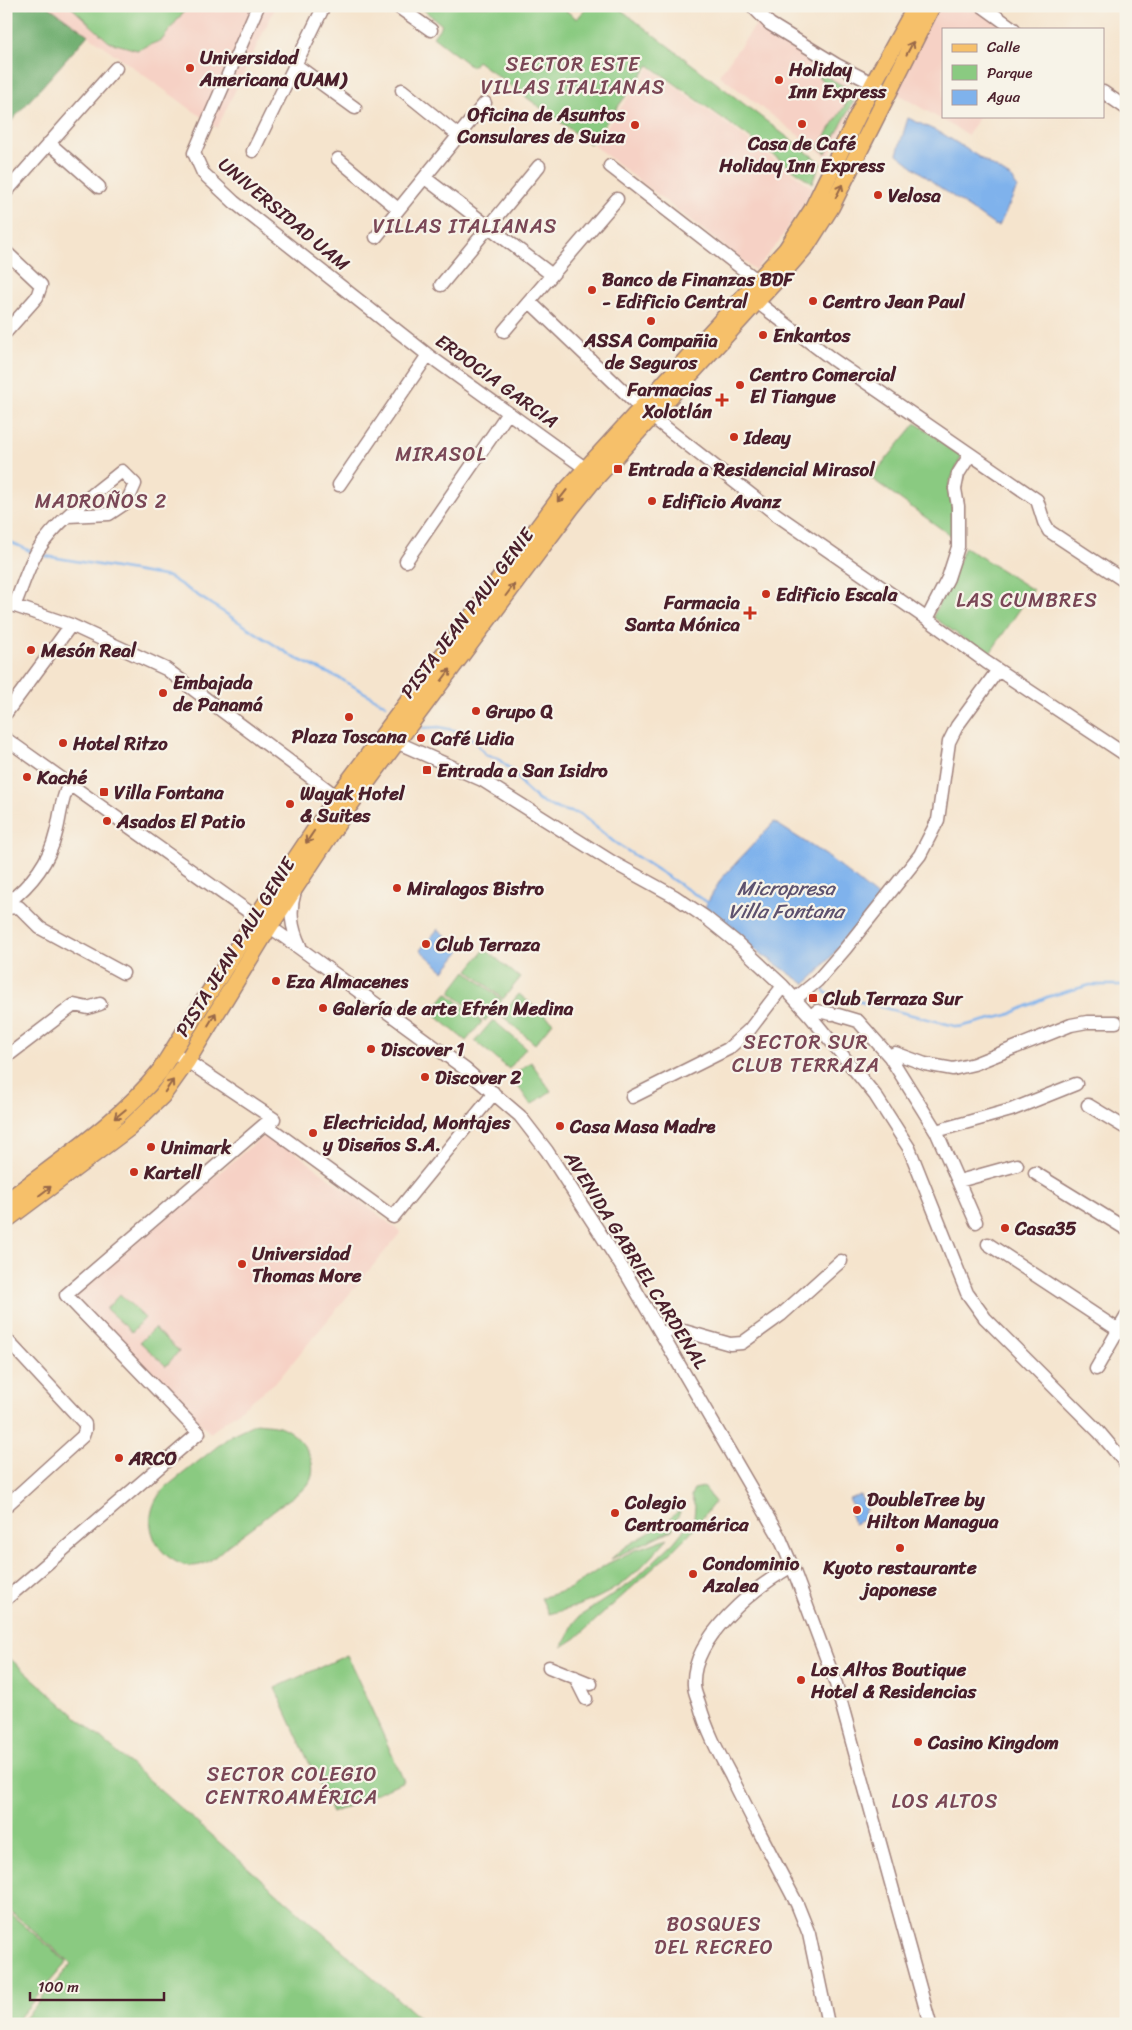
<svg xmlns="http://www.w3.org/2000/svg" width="1132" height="2030" font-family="Sriracha,sans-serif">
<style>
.built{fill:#f6d1c5}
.green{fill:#8aca81;stroke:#6a7456}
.forest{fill:#6fae6f;stroke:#5c664d}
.water{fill:#7fb2ec;stroke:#64688c}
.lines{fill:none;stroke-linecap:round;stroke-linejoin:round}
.stream{stroke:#7fb2ec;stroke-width:2.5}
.minor-casing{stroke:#a0827c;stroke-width:15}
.major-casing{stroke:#a0827c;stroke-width:19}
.minor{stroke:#fff;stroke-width:12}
.major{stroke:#f6c06b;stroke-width:16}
.oneway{stroke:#976748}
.poi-dot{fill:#c8321e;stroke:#f7f3e8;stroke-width:2}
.labels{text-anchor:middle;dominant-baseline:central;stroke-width:4.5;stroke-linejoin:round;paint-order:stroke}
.poi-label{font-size:19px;font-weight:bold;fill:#4a1f2b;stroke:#f7f3e8;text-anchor:start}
.street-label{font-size:19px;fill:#4a1f2b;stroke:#f7f3e8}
.neighbourhood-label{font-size:20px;letter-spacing:1px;fill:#7a4756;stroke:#f7f3e8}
.water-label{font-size:20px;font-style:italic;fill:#5d526f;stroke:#f7f3e8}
</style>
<rect width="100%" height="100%" fill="#f7f3e8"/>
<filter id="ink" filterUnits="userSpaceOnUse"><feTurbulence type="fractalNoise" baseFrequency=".02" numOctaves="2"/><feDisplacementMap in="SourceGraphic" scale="10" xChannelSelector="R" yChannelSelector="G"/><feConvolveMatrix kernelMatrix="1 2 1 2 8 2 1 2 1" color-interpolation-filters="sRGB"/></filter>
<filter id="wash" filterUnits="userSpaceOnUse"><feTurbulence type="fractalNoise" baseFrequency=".0096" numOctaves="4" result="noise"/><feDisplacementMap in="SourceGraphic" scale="20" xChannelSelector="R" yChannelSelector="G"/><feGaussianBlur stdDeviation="1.12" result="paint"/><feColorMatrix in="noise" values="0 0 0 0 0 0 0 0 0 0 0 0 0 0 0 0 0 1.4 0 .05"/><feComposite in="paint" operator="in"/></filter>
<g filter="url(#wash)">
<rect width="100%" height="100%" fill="#f5e4cd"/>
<!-- built -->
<path class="built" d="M48,6H276L217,128Z
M932,6H982L1010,29H943V116H980L968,135L889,89Z
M758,22L851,86L858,92L857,100L828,158L719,75Z
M650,68L812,187L805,202L777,244L755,270L593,145Z
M268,1132L401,1232L277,1381L210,1433L72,1295Z"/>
<!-- green -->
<path class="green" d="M70,6H188L162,40L137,50L109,42Z
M419,6H560L577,19L588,6H616L821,163L812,183L649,65L590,144L477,61L472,67L433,37L442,25Z
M820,73L849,89L855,96L854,101L826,153L818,148L849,99L818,77Z
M916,423L962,455L949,484L953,515L954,538L871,478Z
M965,547L1033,590L988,656L933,617Z
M485,949L520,978L503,999L468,970Z
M466,971L502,1000L485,1021L450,992Z
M447,993L482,1022L466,1041L431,1012Z
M519,994L553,1022L535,1044L501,1015Z
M493,1020L526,1048L509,1069L475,1041Z
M531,1062L551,1091L531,1105L511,1076Z
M120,1294L145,1318L132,1332L106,1309Z
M154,1328L179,1351L166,1366L140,1342Z
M256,1423C263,1424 272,1424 279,1426C302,1434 326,1469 304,1489C299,1493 293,1496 288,1500C277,1507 268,1515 258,1523C248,1531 237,1538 227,1546C220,1552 212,1561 203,1564C182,1572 159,1554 153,1535C147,1518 153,1499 166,1487L233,1434Z
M703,1487L715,1502L689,1534L670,1553L576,1638L562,1647L574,1623L580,1616L632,1582L674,1542L694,1517L695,1506L691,1497L694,1489Z
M679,1510L680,1512L672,1530L611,1559C633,1537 657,1534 679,1510Z
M668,1538C655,1552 642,1568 627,1580C604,1598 577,1607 549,1614L541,1598L569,1589L607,1564L635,1550Z
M6,1655L426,2024H23L22,2022L71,1964L6,1907Z
M347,1655L404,1781L332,1813L275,1688Z
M6,1910L67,1962L17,2020L20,2024H6Z"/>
<!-- forest -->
<path class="forest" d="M6,6H48L88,35L6,127Z"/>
<!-- water -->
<path class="water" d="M908,118L943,134L1013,179L1017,188L999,226L994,225L938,186L897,154Z
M774,822L827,856L880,899L817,973L805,984L750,946L705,907L721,879Z
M438,929L462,949L444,971L420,950Z
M860,1495L867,1509L864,1511L867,1518L854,1524L849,1509L853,1507L849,1499Z"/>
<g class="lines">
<!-- stream -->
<path class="stream" d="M6,540L32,552
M40,555L169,577L295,658L341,679L386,705
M423,728L439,727L462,732L475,742L486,755L497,758L515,773L524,787L539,801L558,809L580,814L614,842L710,904
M820,985L826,993L959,1027L1008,1015L1047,997L1090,985H1126"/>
</g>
</g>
<g filter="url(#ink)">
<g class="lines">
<!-- minor casing -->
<g class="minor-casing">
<path id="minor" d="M258,6L194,153L203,173L234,202L428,355L585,468
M397,6L431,30
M752,6L770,24L837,65L880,87
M982,6L1014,29
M296,65L355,108
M402,90L459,136
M1103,92L1126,108
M49,143L99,187
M253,151L324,6
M338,159L398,209
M610,166L758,281
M425,178L552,275
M6,192L116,68
M376,237L485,103
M6,252L41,285L37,297L6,332
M441,285L539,166
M530,302L642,409L777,515L927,619L986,662L1126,755
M757,302L832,359L1037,500L1044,522L1049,531L1126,582
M504,331L617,199
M339,485L428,355
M406,561L508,413
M6,603L71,625L166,669L344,802
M14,606C22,588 28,566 38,550C59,518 93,495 122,471L135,484L127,502L109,514L68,516
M927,619L948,578L958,547V506L955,489L958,474L970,455
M6,713L71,625
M6,739L287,939L465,1069L520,1116L547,1151L627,1275L780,1538L792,1566L836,1684L930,2024
M396,742L482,780L614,863L674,896L705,917L736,942L783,986L811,1017L875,1095L909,1148L967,1293L985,1318L1099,1432L1126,1464
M295,891C289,911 291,927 300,946
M6,904C30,886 49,863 56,833C61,815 60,802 69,784
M6,908L19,907L40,928L123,973
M795,999L817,981L845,949L920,855L938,820L949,742L957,726L998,670
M838,1015L858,1021L890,1057L895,1053L925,1064L953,1069L974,1064L1071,1025L1087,1022H1116
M811,1017L817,1011L832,1014
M6,1057L74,1005L88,1008L100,1004
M181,1057L274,1119
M890,1057L936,1131L976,1222
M632,1097L728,1049L750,1029L783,986
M1088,1105L1126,1128
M936,1131L1011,1110L1076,1084
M1035,1173L1126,1229
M959,1181L1017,1165
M988,1244L1126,1335
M661,1333L677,1329L730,1344L742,1343L781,1315L841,1261
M6,1339L85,1424V1430L83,1436L6,1506
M1096,1369L1126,1317
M792,1566C755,1587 691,1638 694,1685C694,1691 697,1697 699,1703C706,1729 718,1752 731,1776C752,1819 775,1862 797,1904L809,1934L828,2024
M6,1599L199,1433L66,1295L265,1124L393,1217L490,1098L493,1092
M549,1667L591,1684
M575,1677L586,1699"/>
</g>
<!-- major casing -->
<g class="major-casing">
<path id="major" d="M6,1202C59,1161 118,1124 160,1071L256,918L337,797L563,494L786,250L812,210L873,84L916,6
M6,1220L129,1128L162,1096L187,1061L269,927L349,806L571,508L592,482L779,277L807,245L831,207L932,6"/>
</g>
<!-- minor -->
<use href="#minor" class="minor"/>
<!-- major -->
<use href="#major" class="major"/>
</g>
<!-- one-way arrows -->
<defs><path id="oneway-shaft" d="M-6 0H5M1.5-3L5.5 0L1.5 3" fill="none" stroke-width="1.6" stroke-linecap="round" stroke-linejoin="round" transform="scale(1.25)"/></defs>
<g class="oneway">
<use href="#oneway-shaft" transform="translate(910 48) rotate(-62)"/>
<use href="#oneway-shaft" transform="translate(839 191) rotate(-64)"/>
<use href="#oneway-shaft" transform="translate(562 496) rotate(128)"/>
<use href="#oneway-shaft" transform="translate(510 590) rotate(-53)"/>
<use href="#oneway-shaft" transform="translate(446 675) rotate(-53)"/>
<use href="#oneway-shaft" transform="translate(310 837) rotate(124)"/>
<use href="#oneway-shaft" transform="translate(212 1019) rotate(-59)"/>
<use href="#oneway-shaft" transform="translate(169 1086) rotate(-55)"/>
<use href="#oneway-shaft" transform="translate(120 1114) rotate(141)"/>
<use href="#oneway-shaft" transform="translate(45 1191) rotate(-37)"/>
</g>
</g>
<!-- markers -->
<g class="poi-dot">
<circle cx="190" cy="68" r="5"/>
<circle cx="779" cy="80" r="5"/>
<circle cx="802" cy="124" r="5"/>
<circle cx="635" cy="125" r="5"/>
<circle cx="878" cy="195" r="5"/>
<circle cx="592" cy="290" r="5"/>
<circle cx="813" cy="301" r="5"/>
<circle cx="651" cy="321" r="5"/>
<circle cx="763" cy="335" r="5"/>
<circle cx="740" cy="385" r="5"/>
<path d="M719.5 392.5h5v5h5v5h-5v5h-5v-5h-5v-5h5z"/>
<circle cx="734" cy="437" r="5"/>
<rect x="613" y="464" width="10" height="10" rx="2.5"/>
<circle cx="652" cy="501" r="5"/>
<circle cx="766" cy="594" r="5"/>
<path d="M747.5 605.5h5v5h5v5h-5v5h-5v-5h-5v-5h5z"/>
<circle cx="31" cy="650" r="5"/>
<circle cx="163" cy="693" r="5"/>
<circle cx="476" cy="711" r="5"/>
<circle cx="349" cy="717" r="5"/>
<circle cx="421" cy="738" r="5"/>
<circle cx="63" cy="743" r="5"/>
<rect x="422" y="765" width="10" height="10" rx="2.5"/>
<circle cx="27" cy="777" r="5"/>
<rect x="99" y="787" width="10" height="10" rx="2.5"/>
<circle cx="290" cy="804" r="5"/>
<circle cx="107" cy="821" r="5"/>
<circle cx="397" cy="888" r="5"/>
<circle cx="426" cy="944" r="5"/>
<circle cx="276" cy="981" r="5"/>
<rect x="808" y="993" width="10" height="10" rx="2.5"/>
<circle cx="323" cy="1008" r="5"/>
<circle cx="371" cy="1049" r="5"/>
<circle cx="425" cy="1077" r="5"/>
<circle cx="560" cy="1126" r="5"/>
<circle cx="313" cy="1133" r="5"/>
<circle cx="151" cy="1147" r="5"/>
<circle cx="134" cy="1172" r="5"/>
<circle cx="1005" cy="1228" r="5"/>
<circle cx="242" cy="1264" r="5"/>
<circle cx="119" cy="1458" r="5"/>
<circle cx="857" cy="1510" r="5"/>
<circle cx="615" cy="1513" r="5"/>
<circle cx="900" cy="1548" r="5"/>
<circle cx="693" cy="1574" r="5"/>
<circle cx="801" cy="1680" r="5"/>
<circle cx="918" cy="1742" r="5"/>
</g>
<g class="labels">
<!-- poi labels -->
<g class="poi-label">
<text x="200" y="57">Universidad<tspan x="200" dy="22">Americana (UAM)</tspan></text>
<text x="789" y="69">Holiday<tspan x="789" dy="22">Inn Express</tspan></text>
<text x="625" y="114" text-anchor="end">Oficina de Asuntos<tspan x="625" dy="22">Consulares de Suiza</tspan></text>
<text x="802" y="143" text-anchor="middle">Casa de Café<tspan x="802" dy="22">Holiday Inn Express</tspan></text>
<text x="888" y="195">Velosa</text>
<text x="602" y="279">Banco de Finanzas BDF<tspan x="602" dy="22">- Edificio Central</tspan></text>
<text x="823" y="301">Centro Jean Paul</text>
<text x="773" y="335">Enkantos</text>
<text x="651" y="340" text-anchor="middle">ASSA Compañia<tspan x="651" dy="22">de Seguros</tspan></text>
<text x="750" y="374">Centro Comercial<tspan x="750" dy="22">El Tiangue</tspan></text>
<text x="712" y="389" text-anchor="end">Farmacias<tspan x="712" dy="22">Xolotlán</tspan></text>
<text x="744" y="437">Ideay</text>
<text x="628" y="469">Entrada a Residencial Mirasol</text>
<text x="662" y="501">Edificio Avanz</text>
<text x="776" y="594">Edificio Escala</text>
<text x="740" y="602" text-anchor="end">Farmacia<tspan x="740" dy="22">Santa Mónica</tspan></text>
<text x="41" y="650">Mesón Real</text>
<text x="173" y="682">Embajada<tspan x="173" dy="22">de Panamá</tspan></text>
<text x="486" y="711">Grupo Q</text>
<text x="349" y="736" text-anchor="middle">Plaza Toscana</text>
<text x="431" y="738">Café Lidia</text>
<text x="73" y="743">Hotel Ritzo</text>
<text x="437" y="770">Entrada a San Isidro</text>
<text x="37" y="777">Kaché</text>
<text x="114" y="792">Villa Fontana</text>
<text x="300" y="793">Wayak Hotel<tspan x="300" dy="22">&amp; Suites</tspan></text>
<text x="117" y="821">Asados El Patio</text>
<text x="407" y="888">Miralagos Bistro</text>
<text x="436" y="944">Club Terraza</text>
<text x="286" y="981">Eza Almacenes</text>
<text x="823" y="998">Club Terraza Sur</text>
<text x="333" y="1008">Galería de arte Efrén Medina</text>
<text x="381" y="1049">Discover 1</text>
<text x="435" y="1077">Discover 2</text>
<text x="323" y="1122">Electricidad, Montajes<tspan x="323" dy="22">y Diseños S.A.</tspan></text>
<text x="570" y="1126">Casa Masa Madre</text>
<text x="161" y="1147">Unimark</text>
<text x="144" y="1172">Kartell</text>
<text x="1015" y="1228">Casa35</text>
<text x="252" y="1253">Universidad<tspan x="252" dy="22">Thomas More</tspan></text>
<text x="129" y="1458">ARCO</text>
<text x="867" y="1499">DoubleTree by<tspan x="867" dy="22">Hilton Managua</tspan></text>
<text x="625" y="1502">Colegio<tspan x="625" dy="22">Centroamérica</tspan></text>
<text x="703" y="1563">Condominio<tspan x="703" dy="22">Azalea</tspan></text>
<text x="900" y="1567" text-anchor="middle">Kyoto restaurante<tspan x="900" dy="22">japonese</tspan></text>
<text x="811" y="1669">Los Altos Boutique<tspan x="811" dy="22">Hotel &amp; Residencias</tspan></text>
<text x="928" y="1742">Casino Kingdom</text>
</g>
<!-- street labels -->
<g class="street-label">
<text transform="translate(284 214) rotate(40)">UNIVERSIDAD UAM</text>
<text transform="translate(497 381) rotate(36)">ERDOCIA GARCIA</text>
<text transform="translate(467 613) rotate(-53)">PISTA JEAN PAUL GENIE</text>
<text transform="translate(235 947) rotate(-58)">PISTA JEAN PAUL GENIE</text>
<text transform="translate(636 1260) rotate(58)">AVENIDA GABRIEL CARDENAL</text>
</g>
<!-- neighbourhood labels -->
<g class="neighbourhood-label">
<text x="573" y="64">SECTOR ESTE<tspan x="573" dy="23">VILLAS ITALIANAS</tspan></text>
<text x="465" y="226">VILLAS ITALIANAS</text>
<text x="441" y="454">MIRASOL</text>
<text x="101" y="501">MADROÑOS 2</text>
<text x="1027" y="600">LAS CUMBRES</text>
<text x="806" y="1042">SECTOR SUR<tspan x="806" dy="23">CLUB TERRAZA</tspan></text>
<text x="292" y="1774">SECTOR COLEGIO<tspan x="292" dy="23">CENTROAMÉRICA</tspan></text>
<text x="945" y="1801">LOS ALTOS</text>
<text x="714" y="1924">BOSQUES<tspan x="714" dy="23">DEL RECREO</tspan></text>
</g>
<!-- water labels -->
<g class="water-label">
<text x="786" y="888">Micropresa<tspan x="786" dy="23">Villa Fontana</tspan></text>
</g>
</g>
<!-- margin -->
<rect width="1132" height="2030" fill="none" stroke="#f7f3e8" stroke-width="25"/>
<!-- legend -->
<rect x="942" y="28" width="162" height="90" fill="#f7f3e8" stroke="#b29e9c"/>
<rect x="952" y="44" width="25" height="8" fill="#f6c06b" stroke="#b29e9c"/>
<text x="987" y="52" font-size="15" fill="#4a1f2b">Calle</text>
<rect x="952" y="65" width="25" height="15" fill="#8aca81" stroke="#b29e9c"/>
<text x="987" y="78" font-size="15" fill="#4a1f2b">Parque</text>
<rect x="952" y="90" width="25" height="15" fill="#7fb2ec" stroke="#b29e9c"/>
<text x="987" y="102" font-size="15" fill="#4a1f2b">Agua</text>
<!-- scale -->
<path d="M30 1992v8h134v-8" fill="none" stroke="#4a1f2b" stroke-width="2.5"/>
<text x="38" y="1992" font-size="15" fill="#4a1f2b" stroke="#f7f3e8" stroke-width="4" paint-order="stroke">100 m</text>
</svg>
